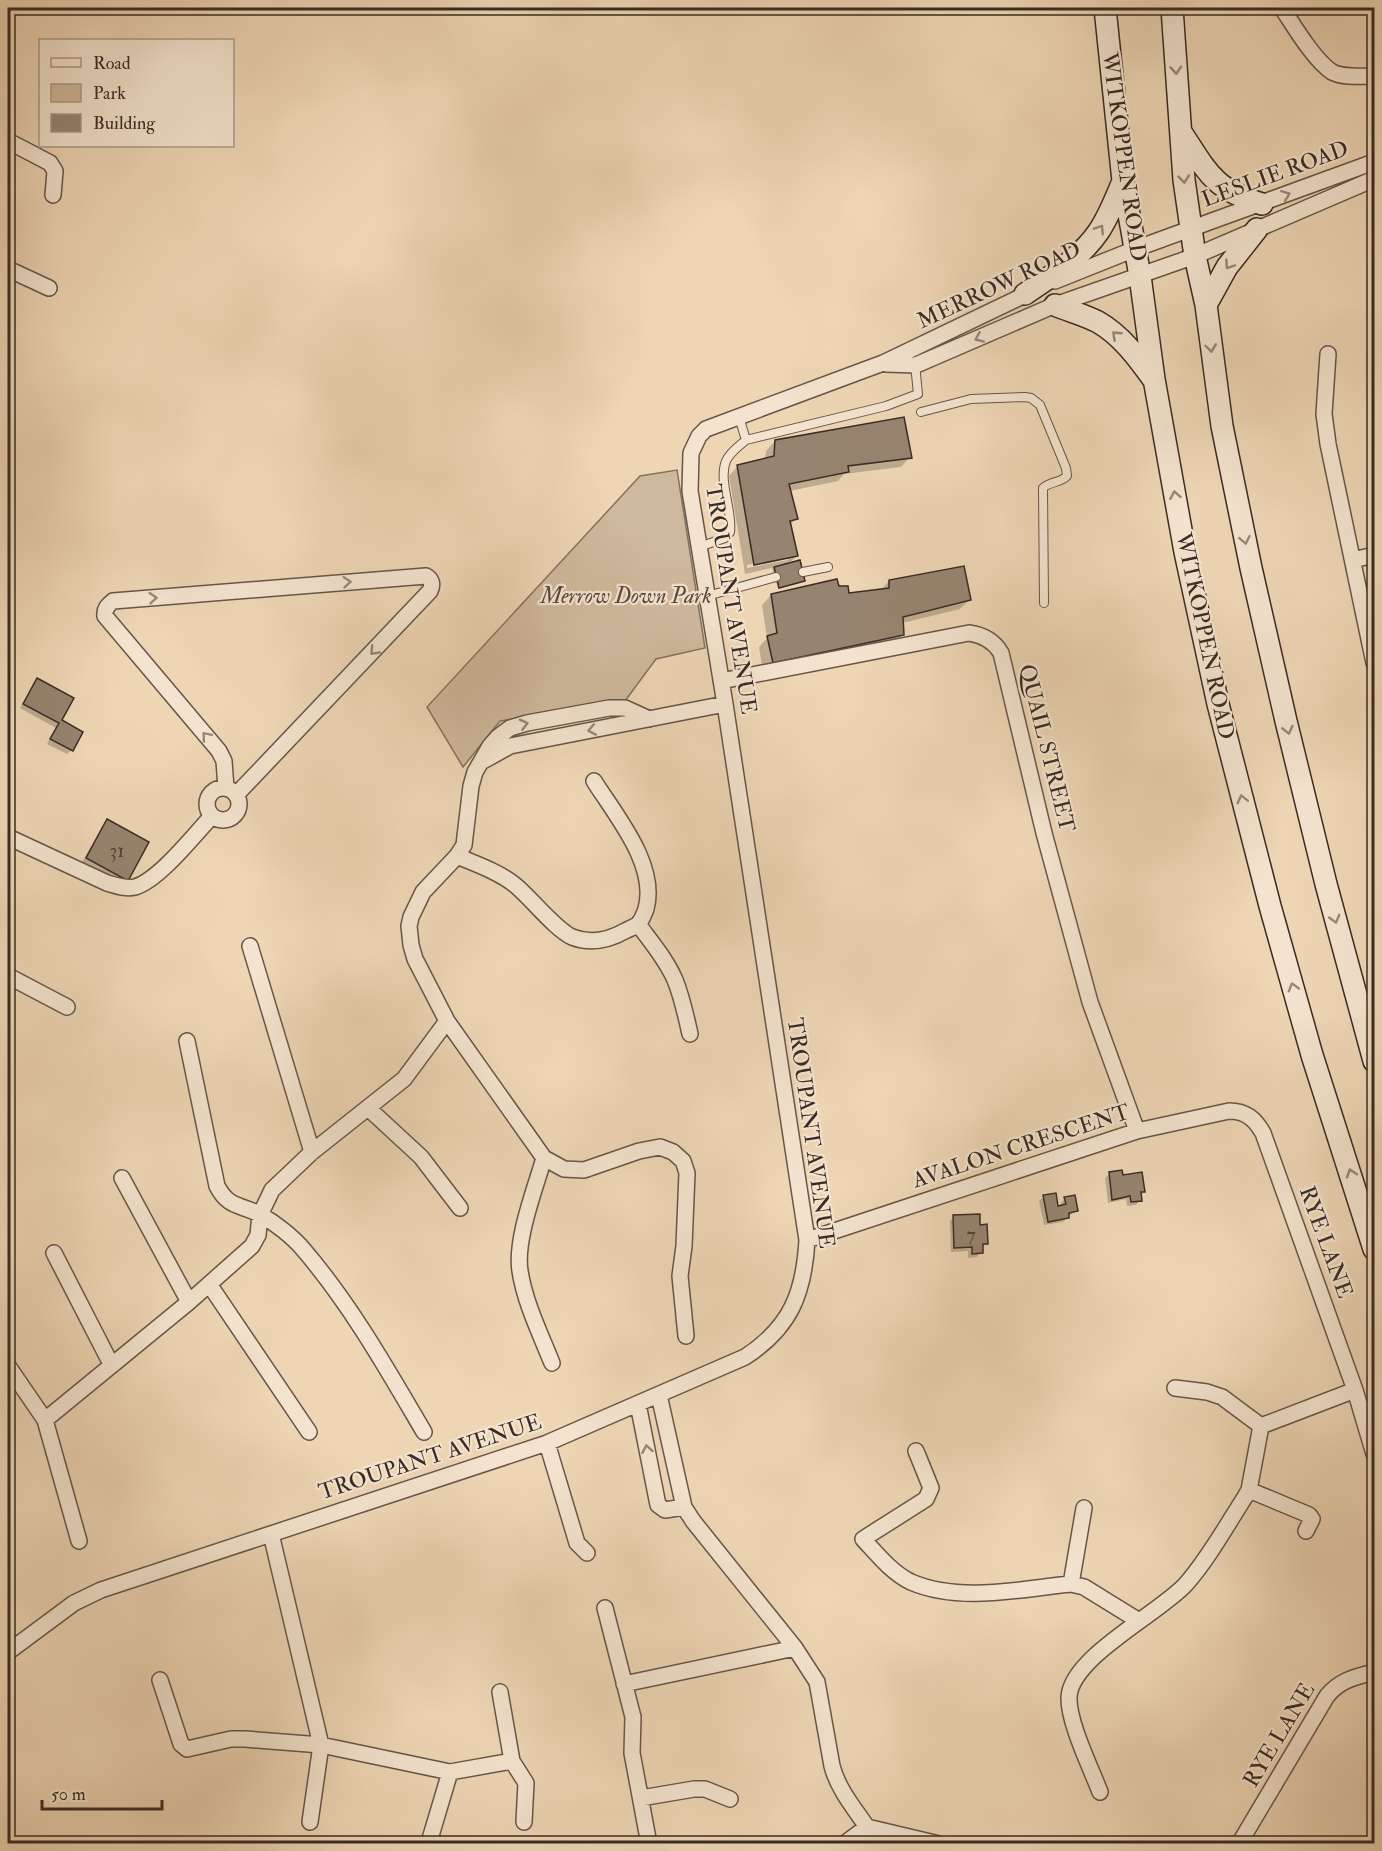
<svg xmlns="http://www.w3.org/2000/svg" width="1382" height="1851" font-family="'IM FELL Double Pica',serif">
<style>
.green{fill:#cfb99d;stroke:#847261;stroke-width:1.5}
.shadow{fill:#0003;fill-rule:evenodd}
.building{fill:#978470;stroke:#392b25;stroke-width:1.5}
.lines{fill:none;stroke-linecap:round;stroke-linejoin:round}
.lane-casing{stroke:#665649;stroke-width:10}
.street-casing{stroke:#665649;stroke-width:18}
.secondary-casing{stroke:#392b25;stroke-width:24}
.lane{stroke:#f4e4cf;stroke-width:8}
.street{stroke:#f4e4cf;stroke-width:15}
.secondary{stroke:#f4e4cf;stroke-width:21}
.oneway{stroke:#96887a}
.labels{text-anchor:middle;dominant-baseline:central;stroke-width:4.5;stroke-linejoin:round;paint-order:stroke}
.number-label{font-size:20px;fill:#504138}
.street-label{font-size:22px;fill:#392b25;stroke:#f4e4cf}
.park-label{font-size:22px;font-style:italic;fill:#57473d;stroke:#f4e4cf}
</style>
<rect width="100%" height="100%" fill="#eed6b5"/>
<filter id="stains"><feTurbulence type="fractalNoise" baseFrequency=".00333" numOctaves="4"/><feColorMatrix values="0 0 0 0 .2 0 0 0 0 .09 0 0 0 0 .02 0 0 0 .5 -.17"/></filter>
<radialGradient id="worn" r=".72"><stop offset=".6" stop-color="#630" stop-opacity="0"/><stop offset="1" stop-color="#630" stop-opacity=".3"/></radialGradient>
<!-- green -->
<path class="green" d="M677,470L705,648L656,659L625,701L500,721L463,767L427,707L640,476Z"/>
<!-- shadow -->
<path class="shadow" d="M775,441L910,457L901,467L844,474L838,481L790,491L796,518L790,525L797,556L788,564L804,580L778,588L772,568L745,574L729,476L738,466L765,460L766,451ZM788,557V560L747,568V565Z
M889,581L970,599L960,609L902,623L903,634L893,644L763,672L759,647L767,638L762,605L771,595L838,588L848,595L880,591Z
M37,680L60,721L72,750L67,754L47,744L56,728L20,708Z
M107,820L126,880L122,884L82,862L103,825Z
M1110,1174L1121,1176L1143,1191L1139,1195L1140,1200L1136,1205L1127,1206L1126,1199L1108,1203L1105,1178Z
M1044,1197L1056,1207L1061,1206V1203L1065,1198L1076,1211L1068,1216L1063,1222L1044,1225L1039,1201Z
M954,1216L986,1243L977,1257L968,1258V1251L951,1252L950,1221Z"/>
<!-- building -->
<path class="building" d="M904,417L912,458L848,466L849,472L789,484L798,519L790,521L798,556L754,565L737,465L774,456L775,440Z
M800,560L805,581L779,588L774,567Z
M964,566L971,600L903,617L904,635L773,663L767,636L777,633L771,594L837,579L839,586H848L849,593L889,588V580Z
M37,678L74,698L62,720L83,732L73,751L50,739L59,723L23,704Z
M107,819L149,842L128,881L86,858Z
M1122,1170L1123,1175L1142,1172L1145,1192H1141L1142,1201L1131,1202L1130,1196L1112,1200L1109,1172Z
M1056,1193L1058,1206L1066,1204L1064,1197L1075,1195L1078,1211L1069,1213V1218L1048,1222L1043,1195Z
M980,1214V1225L987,1224L988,1244H983V1253L972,1254V1247L954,1248L953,1215Z"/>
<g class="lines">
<!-- lane casing -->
<g class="lane-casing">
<path id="lane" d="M921,412L971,399L1025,397L1031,398L1040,405L1066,468L1067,476C1061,483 1050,481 1043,488L1044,603
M739,417L746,440
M699,547L725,538L730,532C733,511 718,481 726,461C730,452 739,446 746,440L886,406L918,394L915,364
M803,572L828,567
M707,596L776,577"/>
</g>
<!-- street casing -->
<g class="street-casing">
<path id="street" d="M1282,8C1294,26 1314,60 1332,72C1343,78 1362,76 1374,76
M8,141L50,163L55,171L53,195
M8,269L49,288
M1055,281L1135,249L1374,162
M1328,354L1324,414L1328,444L1374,663
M886,364L916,365L1055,305L1195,256L1374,179
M1353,560L1374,555
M721,681L969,633C983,635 994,641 1001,653L1044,833L1090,1002L1137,1131
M649,719L625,708H609L527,723L510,728L498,737L490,746L475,772L471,786L464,845L457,856L423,892L411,917L409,926L411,945L415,959L447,1021L544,1158L564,1169L584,1170L639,1151L660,1147L673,1152L683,1161L687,1173L684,1246L680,1276L686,1336
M483,761L510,746L725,704
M207 804a16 16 0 1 1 32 0a16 16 0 1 1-32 0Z
M226,788L224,761L219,751L105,616C104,609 108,605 113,601L426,576C432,579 433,585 430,591L236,795
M8,837L107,883C117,886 126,889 135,887C159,880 194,835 212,816
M457,856C476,864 499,872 515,885C531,898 555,929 572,937C590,944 609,940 625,931C629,929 634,927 637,925C642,921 644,914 646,909C658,865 616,816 594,781
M638,924C651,942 666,959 675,980C682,997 686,1016 690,1034
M250,946L312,1152
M8,976L67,1007
M187,1041L217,1186C229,1209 241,1204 261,1215C275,1223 293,1237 303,1249C351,1305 387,1369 424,1432
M369,1109L421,1157L460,1208
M544,1158C535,1189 515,1240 520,1271C525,1303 540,1333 552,1363
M122,1178L189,1302
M807,1240L1137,1131L1229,1111C1246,1111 1255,1119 1263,1133L1355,1390L1374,1454
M54,1253L111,1364
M209,1284L309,1432
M8,1366L45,1420
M1175,1388L1207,1392L1222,1397L1261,1426
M659,1395L684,1507L693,1521L795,1648L817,1682L832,1766C838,1789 854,1808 867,1827L939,1844
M638,1404L658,1505L665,1510L684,1507
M1261,1426L1355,1390
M547,1443L577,1543L587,1553
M916,1451L931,1488L926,1499L863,1539C877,1554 892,1573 911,1582C960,1603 1020,1589 1071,1584L1084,1587L1139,1621
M1249,1490L1309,1515L1312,1519L1306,1531
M271,1534L321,1745L310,1822
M79,1541L45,1420L189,1302L252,1246L258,1235L260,1215L272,1190L312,1152L404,1079L447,1021
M1071,1584L1084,1508
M605,1608L633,1717L632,1753L649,1844
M8,1652L74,1603L101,1590L547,1443L745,1357C791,1327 804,1293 807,1240L725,704L690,491L691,453L699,436L706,429L883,363L1033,291
M160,1680L181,1744L187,1749L231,1739H245L321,1745L450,1772L512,1761
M624,1684L795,1648
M500,1692L512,1761L526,1783L524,1822
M1100,1792C1091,1768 1068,1722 1069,1697C1071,1657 1160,1613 1186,1584C1208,1559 1227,1525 1245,1497L1249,1490L1261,1426
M641,1798L694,1789H705L730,1799
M430,1839L450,1772
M844,1844L867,1827
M1239,1844L1327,1696C1340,1680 1355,1677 1374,1672"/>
</g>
<!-- secondary casing -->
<g class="secondary-casing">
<path id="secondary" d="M1105,8L1123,181L1140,276L1154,379L1185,552L1218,704L1270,906L1312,1055L1374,1249
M1172,8L1184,180L1195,256L1206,305L1222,426L1251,568L1286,721L1326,884L1374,1061
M1181,132C1208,173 1213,189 1262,204
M1025,294C1051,276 1081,258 1099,231C1109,216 1116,198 1123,181
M1055,305C1069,311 1085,315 1098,322C1121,335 1138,358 1153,379
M1206,305L1227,267L1257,229"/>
</g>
<!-- lane -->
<use href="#lane" class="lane"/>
<!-- street -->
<use href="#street" class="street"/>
<!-- secondary -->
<use href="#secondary" class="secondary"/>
</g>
<!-- one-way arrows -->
<defs><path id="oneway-chevron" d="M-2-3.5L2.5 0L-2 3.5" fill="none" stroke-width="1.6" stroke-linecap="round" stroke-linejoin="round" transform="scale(1.5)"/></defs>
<g class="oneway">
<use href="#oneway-chevron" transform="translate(1176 70) rotate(86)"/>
<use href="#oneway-chevron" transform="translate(1184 179) rotate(84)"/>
<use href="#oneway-chevron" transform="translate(1286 195) rotate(-21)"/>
<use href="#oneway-chevron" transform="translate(1100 229) rotate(-57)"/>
<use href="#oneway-chevron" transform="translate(1229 265) rotate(124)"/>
<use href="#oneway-chevron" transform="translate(1116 335) rotate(-137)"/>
<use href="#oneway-chevron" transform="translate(979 338) rotate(157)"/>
<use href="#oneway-chevron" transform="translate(1211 348) rotate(82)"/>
<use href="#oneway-chevron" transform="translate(1175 495) rotate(-100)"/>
<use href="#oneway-chevron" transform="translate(1245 540) rotate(79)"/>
<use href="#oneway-chevron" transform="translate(347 582) rotate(-5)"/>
<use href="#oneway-chevron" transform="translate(153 598) rotate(-5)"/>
<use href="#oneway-chevron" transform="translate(374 651) rotate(133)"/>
<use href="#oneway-chevron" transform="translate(524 724) rotate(-14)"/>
<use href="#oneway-chevron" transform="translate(592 730) rotate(169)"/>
<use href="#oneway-chevron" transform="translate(1288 730) rotate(77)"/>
<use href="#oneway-chevron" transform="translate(206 736) rotate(-130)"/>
<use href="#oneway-chevron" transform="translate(1242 799) rotate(-104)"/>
<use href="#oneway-chevron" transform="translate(1335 919) rotate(75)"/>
<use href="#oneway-chevron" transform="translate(1293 987) rotate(-106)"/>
<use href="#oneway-chevron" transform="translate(1351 1173) rotate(-108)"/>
<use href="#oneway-chevron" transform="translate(647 1449) rotate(-100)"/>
</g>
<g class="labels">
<!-- number labels -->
<g class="number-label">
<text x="117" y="850">31</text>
<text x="971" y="1234">7</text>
</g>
<!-- street labels -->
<g class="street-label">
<text transform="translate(1124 157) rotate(82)">WITKOPPEN ROAD</text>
<text transform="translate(1275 174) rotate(-20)">LESLIE ROAD</text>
<text transform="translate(999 285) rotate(-25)">MERROW ROAD</text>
<text transform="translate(731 599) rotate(81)">TROUPANT AVENUE</text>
<text transform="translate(1205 636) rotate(78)">WITKOPPEN ROAD</text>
<text transform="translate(1047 748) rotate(76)">QUAIL STREET</text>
<text transform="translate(811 1133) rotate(82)">TROUPANT AVENUE</text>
<text transform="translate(1021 1146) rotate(-18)">AVALON CRESCENT</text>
<text transform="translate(1326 1242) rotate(70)">RYE LANE</text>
<text transform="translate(430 1457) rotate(-18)">TROUPANT AVENUE</text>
<text transform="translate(1279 1735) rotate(-59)">RYE LANE</text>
</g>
<!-- park labels -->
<g class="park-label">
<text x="626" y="596">Merrow Down Park</text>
</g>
</g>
<!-- margin -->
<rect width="1382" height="1851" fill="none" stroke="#eed6b5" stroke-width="30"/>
<rect x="9" y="9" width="1364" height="1833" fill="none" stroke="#392b25" stroke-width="3"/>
<rect x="15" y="15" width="1352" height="1821" fill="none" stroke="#392b25" stroke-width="1.5"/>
<!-- legend -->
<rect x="39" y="39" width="195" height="108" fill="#f4e4cf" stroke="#a99a8b" stroke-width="1.5"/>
<rect x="51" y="58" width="30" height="9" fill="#f4e4cf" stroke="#a99a8b" stroke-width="1.5"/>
<text x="93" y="69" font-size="18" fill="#392b25">Road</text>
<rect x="51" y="84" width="30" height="18" fill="#cfb99d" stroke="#a99a8b" stroke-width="1.5"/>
<text x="93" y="99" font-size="18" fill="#392b25">Park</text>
<rect x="51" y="114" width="30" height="18" fill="#978470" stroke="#a99a8b" stroke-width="1.5"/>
<text x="93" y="129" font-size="18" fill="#392b25">Building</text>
<!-- scale -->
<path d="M42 1800v9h120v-9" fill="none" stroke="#392b25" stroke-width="3"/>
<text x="51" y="1800" font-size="18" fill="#392b25" stroke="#f4e4cf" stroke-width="4.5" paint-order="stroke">50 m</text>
<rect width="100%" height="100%" filter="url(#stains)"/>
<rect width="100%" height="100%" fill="url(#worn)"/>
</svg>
